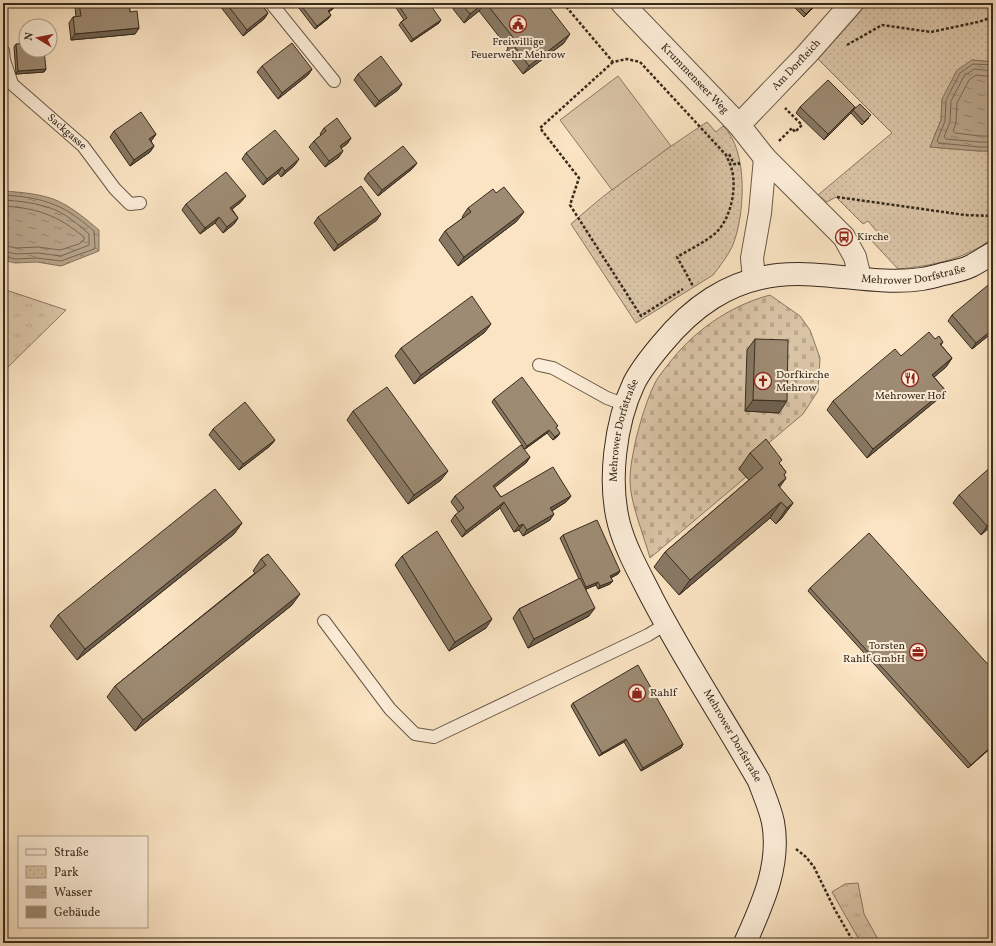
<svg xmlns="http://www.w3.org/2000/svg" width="996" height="946" font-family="Vollkorn,serif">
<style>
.grass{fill:url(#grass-tufts);stroke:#887862}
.cemetery{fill:url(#cemetery-stones);stroke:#887862}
.park{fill:url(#park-dots);stroke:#887862}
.pitch{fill:#dac5a7;stroke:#887862}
.water{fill:url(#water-ripples);stroke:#84745f}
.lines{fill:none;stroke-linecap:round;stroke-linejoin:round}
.shore{stroke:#786854;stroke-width:1}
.lane-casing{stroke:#685946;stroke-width:14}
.street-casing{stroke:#685946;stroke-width:24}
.secondary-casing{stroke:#372b1d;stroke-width:24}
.path{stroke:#372b1d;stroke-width:2.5;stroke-dasharray:3 2;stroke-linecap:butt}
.lane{stroke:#fcedd8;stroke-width:12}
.street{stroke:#fcedd8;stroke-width:22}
.secondary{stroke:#fcedd8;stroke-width:22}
.wall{fill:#877863;stroke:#372b1d}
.shaded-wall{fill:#6e6150;stroke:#372b1d}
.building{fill:#9d8b73;stroke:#372b1d}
.labels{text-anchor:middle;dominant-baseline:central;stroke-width:4;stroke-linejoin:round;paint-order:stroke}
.poi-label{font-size:11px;fill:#372b1d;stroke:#fcedd8;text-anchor:start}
.street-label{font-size:11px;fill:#372b1d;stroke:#fcedd8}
</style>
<defs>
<pattern id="grass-tufts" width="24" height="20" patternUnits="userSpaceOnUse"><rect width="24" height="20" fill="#dac5a7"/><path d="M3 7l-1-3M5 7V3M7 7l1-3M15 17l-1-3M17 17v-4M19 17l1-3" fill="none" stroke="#bca98f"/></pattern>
<pattern id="cemetery-stones" width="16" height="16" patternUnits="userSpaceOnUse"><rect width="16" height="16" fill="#dac5a7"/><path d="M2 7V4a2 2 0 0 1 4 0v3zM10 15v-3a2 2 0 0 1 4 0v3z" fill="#bca98f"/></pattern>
<pattern id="park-dots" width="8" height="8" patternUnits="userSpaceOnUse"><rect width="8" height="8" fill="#dac5a7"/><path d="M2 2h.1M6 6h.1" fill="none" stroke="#bca98f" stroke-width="1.8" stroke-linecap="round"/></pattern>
<pattern id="water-ripples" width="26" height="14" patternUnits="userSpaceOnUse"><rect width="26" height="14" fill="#b8a58b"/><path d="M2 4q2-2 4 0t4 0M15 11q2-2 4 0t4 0" fill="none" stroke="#968771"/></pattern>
</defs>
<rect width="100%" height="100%" fill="#fbe4c3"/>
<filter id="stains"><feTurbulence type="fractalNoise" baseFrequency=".005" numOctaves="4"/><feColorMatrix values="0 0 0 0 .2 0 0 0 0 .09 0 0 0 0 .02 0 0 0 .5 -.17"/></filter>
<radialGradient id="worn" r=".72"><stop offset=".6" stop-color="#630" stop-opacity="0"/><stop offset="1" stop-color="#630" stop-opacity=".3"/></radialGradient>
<!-- grass -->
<path class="grass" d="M3,289L66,310L3,372Z
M858,883L864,914L880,943H861L832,892L845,884Z"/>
<!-- cemetery -->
<path class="cemetery" d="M770,295L800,316L810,330L820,358L818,391L803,414L739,468L746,477L650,558C644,536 630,502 630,481C630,467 633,453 636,439C641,419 647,399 656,381C659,376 663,371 667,366C692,332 729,306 770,295Z"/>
<!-- park -->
<path class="park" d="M868,3H993V62L972,60L942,99L941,120L930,147L979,151H993V238C966,259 932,266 898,269L871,240L878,233L868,221L863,224L836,197L827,202L818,195L892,133L818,59Z
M707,122L716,132L723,126C749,150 745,217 732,247C727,257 720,266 713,275L636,323L571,224C613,186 660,153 707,122Z"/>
<!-- pitch -->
<path class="pitch" d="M618,76L671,146L612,190L560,120Z"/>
<!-- water -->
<path class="water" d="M972,60L993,62V151H979L930,147L941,120L942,99L957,70Z
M3,191C20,192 43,194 58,201C73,208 86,219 99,230V251L61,266L37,262L15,263L3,260Z"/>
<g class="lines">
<!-- shore -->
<path class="shore" d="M993,65L973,64L960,73L946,100L945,121L937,141L939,143L979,147H993
M993,71L974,69L964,76L951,101L950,122L944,137L946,139L980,142H993
M993,77L976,75L969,80L957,103L956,123L953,131L955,133L980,136H993
M3,195C20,196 39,198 55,205C69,210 83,222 94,231L95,247L94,249L61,261L37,258L15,259L3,256
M3,200C20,201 37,203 53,209C66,214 79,225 89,234V245L61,256L38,253L16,254L3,251
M3,206C37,208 57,215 84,237V240L79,244L60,250L38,247L16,248L3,245"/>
<!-- lane casing -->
<g class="lane-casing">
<g id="lane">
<path d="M271,3L334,81"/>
<path id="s1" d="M3,51L4,60L12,84L83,146L115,189L130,204L140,203"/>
<path d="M539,365L553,368L607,398L626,405"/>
<path d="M324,621L390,709L415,734L434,737L648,635L666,624"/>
</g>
</g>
<!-- street casing -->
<g class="street-casing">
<g id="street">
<path id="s2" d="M622,3L739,125L765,158L844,237L855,257L860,278"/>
<path id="s3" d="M739,125L807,54L852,3"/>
<path d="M754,279L752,258L760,213L765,158"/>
</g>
</g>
<!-- secondary casing -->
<g class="secondary-casing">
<g id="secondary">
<path id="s4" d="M745,943C762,905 781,865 773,822C770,808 764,795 759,781C724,720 685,661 652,598C640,574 626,550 619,524C608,482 615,423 634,383C641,369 651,357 661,345C692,307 728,281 778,275C826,270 875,286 922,279C929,278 936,276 943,274C952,272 963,270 971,266C979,262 986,257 993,253"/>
</g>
</g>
<!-- path -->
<path class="path" d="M563,3L613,62L627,59L640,62L726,155
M847,45L882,25L931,32L978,22L993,17
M613,62L540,128L579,178L570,205L641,316L683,289
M779,141L792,128L795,132L802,125L785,108
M837,197L965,215L993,216
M691,285L692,284L677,257C689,250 701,244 712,236C730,223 737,191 732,170C731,165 728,160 726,155L729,154L734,164H739L738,161
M796,849L806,857L814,867L834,908L854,943"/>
<!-- lane -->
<use href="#lane" class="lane"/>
<!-- street -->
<use href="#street" class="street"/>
<!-- secondary -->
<use href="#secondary" class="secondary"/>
</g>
<!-- wall -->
<path class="wall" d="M78,3H129L130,12L139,28L135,34L71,40L69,23L73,17H76L75,7Z
M222,3H260L268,13L264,19L243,36L220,6Z
M295,3H340L329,12V18L315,29Z
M393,3H429L439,23L411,42L399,25L401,22L404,20Z
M457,3H546L564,43L523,74L506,52L508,48L479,11L464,23L453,9Z
M790,3H818L804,17Z
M16,44L46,69L44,72L16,74L14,47Z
M262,66L312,69L308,75L278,99L257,72Z
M358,74L402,84L398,90L375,107L354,80Z
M800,107H855L869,118L862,125L851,113L824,140L796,113Z
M324,128L351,138L347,144L341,148L339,157L325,167L309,147L314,141L321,135L320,134Z
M114,131L156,134L151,141L154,146L150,152L130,166L110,137Z
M246,153L295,165L281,177L278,173L263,185L242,159Z
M417,163L412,169L378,196L364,179L368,173Z
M241,202L232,209L238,218L234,224L223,233L215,223L200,234L182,210L186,204Z
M468,208L517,221L458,266L439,240L445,231L463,218L462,217Z
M318,217L377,220L334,251L314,223Z
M952,315L993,332L972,349L948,321Z
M485,332L414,384L395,356L401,348Z
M755,339L779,413L745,411L747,350Z
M935,339L943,342L941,345L952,358L946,367L934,377L945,390L938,399L867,458L827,410L833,401L901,356Z
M494,399L556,428L558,436L553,440L547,433L525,449L492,402Z
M353,411L441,480L408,504L347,420Z
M213,429L275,440L270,446L239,470L209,435Z
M750,453L780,464L786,472L784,475L786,478L779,487L793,503L781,519L776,524L770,518L679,595L654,567L665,552L749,480L739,469Z
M530,457L526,463L494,487L501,497L571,496L566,502L552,511L550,520L523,536L519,530L514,532L500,508L462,537L451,521L455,515L459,513L451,502L455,496Z
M959,495L993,524L981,535L953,503Z
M242,523L234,534L77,660L50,626L58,615Z
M563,535L620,571L618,574L611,578L610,584L598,589L596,585L586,589L589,616L528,648L513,618L519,609L579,579L560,538Z
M268,554L292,605L135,731L107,697L115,686L255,573L253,571L261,559Z
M402,556L486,628L449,651L395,565Z
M810,588L993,670V746L968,768L808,591Z
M573,703L683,744L681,748L641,771L624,742L599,756L571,706Z"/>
<!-- shaded-wall -->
<path class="shaded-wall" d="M339,3H340L326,14L328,11Z
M484,3H485L479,11L464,23L470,14Z
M817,3H818L804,17L806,14Z
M268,13L264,19L243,36L247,30Z
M331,15L329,18L315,29L317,26Z
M441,20L439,23L411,42L413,39Z
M139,28L135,34L71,40L75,34Z
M570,34L564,43L523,74L529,66Z
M46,69L44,72L16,74L18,71Z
M312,69L308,75L278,99L282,93Z
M402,84L398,90L375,107L379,101Z
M855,107L851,113L824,140L828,134Z
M156,134L152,140L145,145L149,139Z
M351,138L347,144L336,152L340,146Z
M154,146L150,152L130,166L134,160Z
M343,151L339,157L325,167L329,161Z
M299,159L295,165L281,177L285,171Z
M417,163L412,169L378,196L382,190Z
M282,167L278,173L263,185L267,179Z
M246,196L241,202L226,214L230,208Z
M524,212L517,221L458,266L464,257Z
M381,214L377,220L334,251L338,245Z
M219,217L215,223L200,234L205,228Z
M238,218L234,224L223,233L227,227Z
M491,324L485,332L414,384L421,375Z
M993,329V332L972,349L976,343Z
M952,358L946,367L926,384L932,375Z
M945,390L938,399L867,458L873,449Z
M753,400L787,401L779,413L745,411Z
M549,430L547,433L525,449L527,446Z
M560,433L558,436L553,440L555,437Z
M275,440L270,446L239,470L243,464Z
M530,457L526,463L489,492L493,486Z
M448,471L441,480L408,504L414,495Z
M786,478L775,494L778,485Z
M571,496L566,502L546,514L550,508Z
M504,502L500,508L462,537L466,531Z
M781,502L770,518L679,595L690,580Z
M793,503L781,519L776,524L787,508Z
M554,514L550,520L523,536L527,530Z
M993,520V524L981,535L987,526Z
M242,523L234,534L77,660L85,649Z
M523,524L519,530L514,532L519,526Z
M620,571L618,574L608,579L610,576Z
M613,581L610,584L598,589L600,586Z
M598,582L596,585L584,590L586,587Z
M300,594L292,605L135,731L143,720Z
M595,608L589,616L528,648L534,639Z
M492,619L486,628L449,651L455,642Z
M626,739L624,742L599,756L602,753Z
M683,744L681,748L641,771L643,768Z
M993,745V746L968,768L971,765Z"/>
<!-- building -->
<path class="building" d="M79,3H129L130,12L137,11L139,28L75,34L73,17L81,16Z
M226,3H260L268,13L247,30Z
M299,3H339L328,11L331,15L317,26Z
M397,3H429L441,20L413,39L401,22L407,18Z
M461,3H484L470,14Z
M486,3H546L570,34L529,66L512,43L515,40Z
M795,3H817L806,14Z
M26,43V50H44L46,69L18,71L16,44Z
M292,43L312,69L282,93L262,66Z
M381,56L402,84L379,101L358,74Z
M828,80L855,107L828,134L800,107Z
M860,104L871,115L864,122L853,110Z
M141,112L156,134L149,139L154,146L134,160L114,131Z
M337,118L351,138L340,146L343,151L329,161L314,141L326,131L324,128Z
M275,130L299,159L285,171L282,167L267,179L246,153Z
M403,146L417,163L382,190L368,173Z
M226,172L246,196L230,208L238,218L227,227L219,217L205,228L186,204Z
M361,186L381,214L338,245L318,217Z
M504,187L524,212L464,257L445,231L471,212L468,208L493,189L496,193Z
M993,281V329L976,343L952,315Z
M472,296L491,324L421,375L401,348Z
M929,332L935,339L939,336L943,342L940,344L952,358L932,375L945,390L873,449L833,401L895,349L901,356Z
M755,339L788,340L787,401L753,400Z
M522,377L558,426L556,427L560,433L555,437L549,430L527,446L494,399Z
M387,387L448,471L414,495L353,411Z
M245,402L275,440L243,464L213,429Z
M766,439L782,460L779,463L786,472L784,475L786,478L778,485L793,503L787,508L781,502L690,580L665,552L763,468L750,453Z
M521,445L530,457L493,486L501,497L553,467L571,496L550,508L554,514L527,530L523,524L519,526L504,502L466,531L455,515L464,508L455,496Z
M993,465V520L987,526L959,495Z
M215,489L242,523L85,649L58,615Z
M597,520L620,571L610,576L613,581L600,586L598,582L586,587L563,535Z
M437,531L492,619L455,642L402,556Z
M869,533L993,670V745L971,765L810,588Z
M268,554L300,594L143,720L115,686L266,565L261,559Z
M580,578L595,608L534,639L519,609Z
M638,665L683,744L643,768L626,739L602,753L573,703Z"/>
<!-- icons -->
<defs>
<g id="civic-ring" transform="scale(0.9)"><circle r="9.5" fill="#fcedd8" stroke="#8f2418" stroke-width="1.5"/><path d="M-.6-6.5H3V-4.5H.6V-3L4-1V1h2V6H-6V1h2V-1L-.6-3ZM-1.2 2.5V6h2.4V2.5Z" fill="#8f2418"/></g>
<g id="bus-ring" transform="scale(0.9)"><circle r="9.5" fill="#fcedd8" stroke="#8f2418" stroke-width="1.5"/><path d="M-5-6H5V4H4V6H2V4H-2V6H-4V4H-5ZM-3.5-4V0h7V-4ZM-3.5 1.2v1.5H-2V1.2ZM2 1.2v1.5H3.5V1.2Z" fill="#8f2418"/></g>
<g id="restaurant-ring" transform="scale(0.9)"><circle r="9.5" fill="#fcedd8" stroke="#8f2418" stroke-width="1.5"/><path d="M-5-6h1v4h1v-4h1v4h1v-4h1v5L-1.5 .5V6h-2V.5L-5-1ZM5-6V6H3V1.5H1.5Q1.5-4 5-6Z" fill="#8f2418"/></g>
<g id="church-ring" transform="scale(0.9)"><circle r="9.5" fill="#fcedd8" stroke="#8f2418" stroke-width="1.5"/><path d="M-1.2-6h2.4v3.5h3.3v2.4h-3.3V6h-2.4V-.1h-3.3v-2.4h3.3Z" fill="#8f2418"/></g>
<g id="office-ring" transform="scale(0.9)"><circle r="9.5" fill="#fcedd8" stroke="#8f2418" stroke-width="1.5"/><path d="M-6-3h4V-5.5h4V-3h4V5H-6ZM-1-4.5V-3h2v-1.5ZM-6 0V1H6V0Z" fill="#8f2418"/></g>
<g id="shop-ring" transform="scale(0.9)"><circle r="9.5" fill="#fcedd8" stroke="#8f2418" stroke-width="1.5"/><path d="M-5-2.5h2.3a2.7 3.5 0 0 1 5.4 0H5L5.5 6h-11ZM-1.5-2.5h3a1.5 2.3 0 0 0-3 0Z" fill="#8f2418"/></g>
</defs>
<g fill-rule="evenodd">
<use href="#civic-ring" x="518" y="24"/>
<use href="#bus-ring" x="844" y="237"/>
<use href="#restaurant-ring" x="910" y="378"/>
<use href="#church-ring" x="763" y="381"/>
<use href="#office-ring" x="918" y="652"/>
<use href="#shop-ring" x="637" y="693"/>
</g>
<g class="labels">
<!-- poi labels -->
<g class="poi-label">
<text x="518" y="42" text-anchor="middle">Freiwillige<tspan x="518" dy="13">Feuerwehr Mehrow</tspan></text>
<text x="857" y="237">Kirche</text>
<text x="776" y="375">Dorfkirche<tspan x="776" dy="13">Mehrow</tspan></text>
<text x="910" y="396" text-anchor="middle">Mehrower Hof</text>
<text x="905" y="646" text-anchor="end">Torsten<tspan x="905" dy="13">Rahlf GmbH</tspan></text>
<text x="650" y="693">Rahlf</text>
</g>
<!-- street labels -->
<g class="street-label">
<text stroke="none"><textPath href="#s3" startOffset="83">Am Dorfteich</textPath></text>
<text stroke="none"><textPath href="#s2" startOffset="105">Krummenseer Weg</textPath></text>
<text stroke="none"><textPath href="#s1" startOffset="107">Sackgasse</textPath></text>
<text stroke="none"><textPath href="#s4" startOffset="930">Mehrower Dorfstraße</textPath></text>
<text stroke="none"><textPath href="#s4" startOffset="558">Mehrower Dorfstraße</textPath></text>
<text transform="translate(732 736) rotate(60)">Mehrower Dorfstraße</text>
</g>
</g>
<!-- margin -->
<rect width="996" height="946" fill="none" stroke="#fbe4c3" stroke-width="16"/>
<rect x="4" y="4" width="988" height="938" fill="none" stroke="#372b1d" stroke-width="2"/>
<rect x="8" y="8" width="980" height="930" fill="none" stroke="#372b1d"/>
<!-- legend -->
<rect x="18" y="836" width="130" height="92" fill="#fcedd8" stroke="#ad9f8d"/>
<rect x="26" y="849" width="20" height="6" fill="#fcedd8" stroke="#ad9f8d"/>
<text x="54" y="856" font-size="12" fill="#372b1d">Straße</text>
<rect x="26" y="866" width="20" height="12" fill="url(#park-dots)" stroke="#ad9f8d"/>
<text x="54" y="876" font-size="12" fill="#372b1d">Park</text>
<rect x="26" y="886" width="20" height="12" fill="url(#water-ripples)" stroke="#ad9f8d"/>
<text x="54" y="896" font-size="12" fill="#372b1d">Wasser</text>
<rect x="26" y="906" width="20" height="12" fill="#9d8b73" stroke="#ad9f8d"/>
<text x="54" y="916" font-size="12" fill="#372b1d">Gebäude</text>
<!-- north arrow -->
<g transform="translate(38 38) rotate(280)"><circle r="19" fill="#fcedd8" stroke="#ad9f8d"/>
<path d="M0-3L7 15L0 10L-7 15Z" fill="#8f2418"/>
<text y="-6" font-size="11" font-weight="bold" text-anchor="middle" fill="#372b1d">N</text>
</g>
<rect width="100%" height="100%" filter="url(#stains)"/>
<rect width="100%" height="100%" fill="url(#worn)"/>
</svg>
